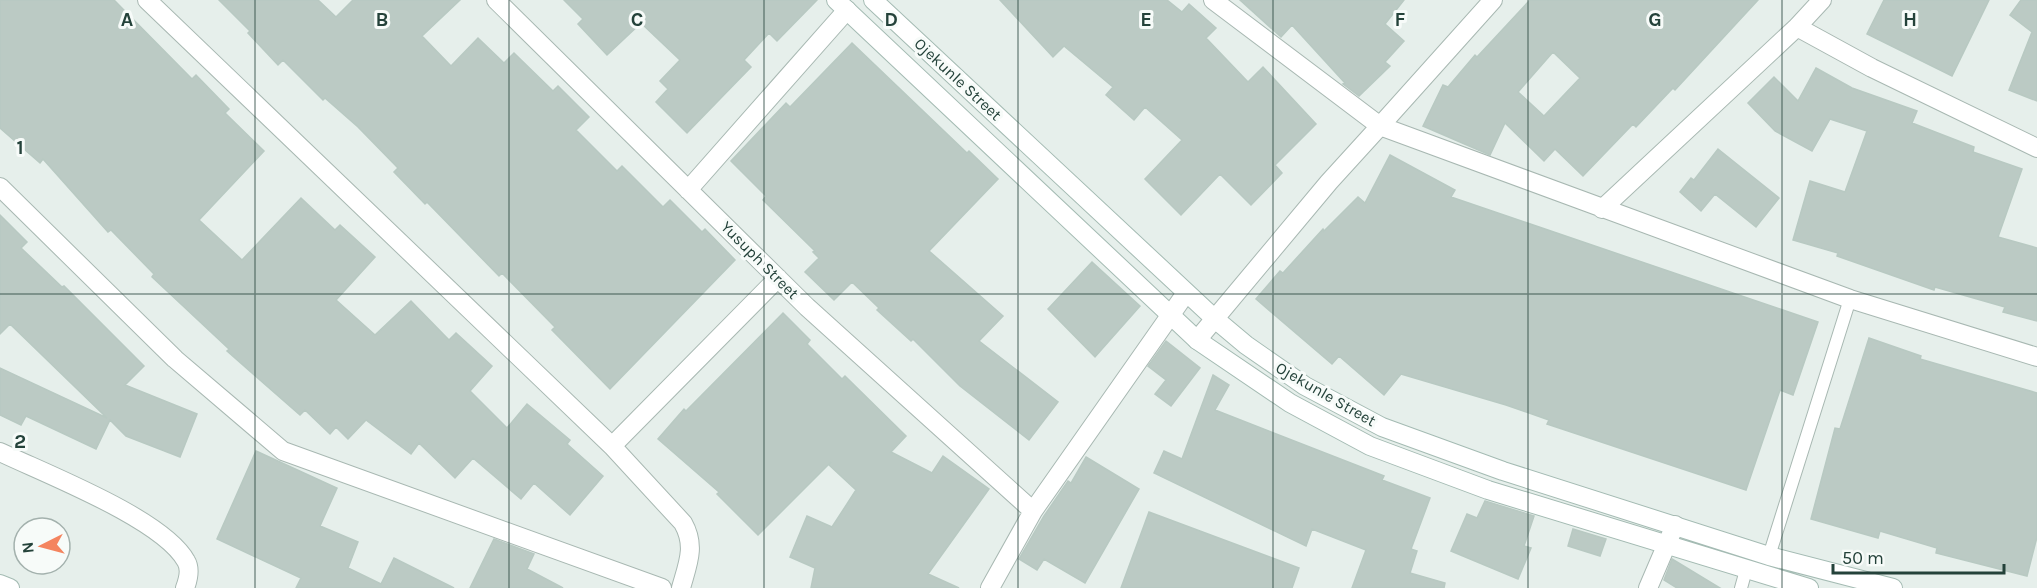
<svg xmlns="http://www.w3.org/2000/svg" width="2037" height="588" font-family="Karla,sans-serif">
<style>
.building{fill:#bbcac4;stroke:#b8c9c2;stroke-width:1.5;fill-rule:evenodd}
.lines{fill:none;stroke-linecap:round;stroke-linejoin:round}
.lane-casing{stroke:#a8b8b2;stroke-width:14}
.street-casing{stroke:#a8b8b2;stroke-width:20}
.secondary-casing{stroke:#a4bbb3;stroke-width:20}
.lane{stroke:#fff;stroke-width:12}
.street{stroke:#fff;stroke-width:18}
.secondary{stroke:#fff;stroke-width:18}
.grid{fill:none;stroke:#24423a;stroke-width:1.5;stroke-opacity:0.55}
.labels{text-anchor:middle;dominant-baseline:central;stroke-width:6;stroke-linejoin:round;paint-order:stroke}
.street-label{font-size:16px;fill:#24423a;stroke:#f7fbf9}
.grid-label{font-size:20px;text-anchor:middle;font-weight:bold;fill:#24423a;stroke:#f7fbf9;stroke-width:6;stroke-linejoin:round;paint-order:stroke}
</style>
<rect width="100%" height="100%" fill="#e6efeb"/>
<!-- building -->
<path class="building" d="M0,0H114L192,79L196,75L229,109L225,113L264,151L199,220L242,260L301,198L335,230L340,225L375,257L336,300L375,335L411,301L449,340L456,333L492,366L470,391L507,428L527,404L570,440L567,444L603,476L570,515L534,483L521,499L473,458L455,478L419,443L411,454L366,420L348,439L336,427L330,434L305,410L300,415L227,351L229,349L152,277L154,274L111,230L108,232L43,159L40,163L0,128Z
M219,0H318L336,17L353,0H460L422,36L451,66L478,38L504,63L514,53L553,91L558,86L589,117L576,130L617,171L622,166L663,207L670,200L702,232L705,229L735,260L610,389L552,330L555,327L502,273L499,276L427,202L425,204L394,172L398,168L358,127L325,98L323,100L283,60L278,65L248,33L250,31Z
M564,0H817L777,41L769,33L744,60L751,67L687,133L656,102L668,89L660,81L680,60L641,23L607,55L578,24L583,19Z
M1000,0H1167L1182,12L1189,4L1216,28L1206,38L1248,82L1263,67L1316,124L1275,165L1282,173L1251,205L1220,174L1181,215L1145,179L1182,140L1145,107L1134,120L1106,95L1113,87L1064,46L1053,57Z
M1240,0H1404L1385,24L1404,41L1385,62L1390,66L1359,96L1343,84L1345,83L1292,25L1281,37Z
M1530,0H1758L1675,90L1673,88L1636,127L1633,124L1583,176L1555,149L1544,161L1505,123L1490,155L1423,126L1443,85L1448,87L1475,55L1477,57ZM1553,52L1580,78L1544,116L1518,92Z
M1884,0H1989L1952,76L1867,34Z
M2021,0H2037V101L2009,90L2032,32L2010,15Z
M852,43L967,153L969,151L998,179L929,251L1003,316L979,341L1058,402L1029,440L960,386L913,339L911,341L877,310L879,308L852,282L834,300L805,272L819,258L813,252L815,251L763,200L766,196L731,161L786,103L790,107Z
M1816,68L1852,88L1917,111L1912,123L1974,147L1973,152L2022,169L1998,237L2037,248V321L2003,312L2005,307L1935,287L1934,290L1837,256L1838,253L1793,240L1810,181L1845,192L1867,131L1830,119L1812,151L1775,131L1748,103L1774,77L1798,101Z
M1718,149L1779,198L1756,227L1715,194L1701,211L1680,192L1691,178L1694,180Z
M1390,155L1455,190L1451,197L1818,322L1793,395L1780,390L1746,490L1547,424L1549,420L1506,405L1401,374L1384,395L1339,356L1332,364L1256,299L1280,271L1283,273L1323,229L1324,231L1358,197L1365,203Z
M0,215L27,242L21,248L62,287L64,286L144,366L125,385L197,414L180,457L126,436L110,420L96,449L26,416L21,425L0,415V368L107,418L10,324L0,334Z
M1092,262L1140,306L1095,357L1048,309Z
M783,313L810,340L807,344L842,379L845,376L906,436L891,452L932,473L943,456L989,489L928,574L959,588H811L815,568L790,557L807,516L832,527L856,490L829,465L831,462L758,535L717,494L719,492L658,439L684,409L686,411Z
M1869,338L1921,356L1920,359L2037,393V537L2027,576L1936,553L1937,548L1880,531L1878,538L1811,519L1835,428L1840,429Z
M1166,341L1200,368L1171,406L1155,394L1166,380L1148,366Z
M1213,375L1229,385L1215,410L1384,476L1382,480L1430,498L1411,549L1417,551L1410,573L1445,583L1444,588H1352L1366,550L1312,529L1306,546L1154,473L1164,451L1182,459Z
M256,451L337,488L320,526L358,542L348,568L381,584L394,558L454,588H296L301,578L217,539Z
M1086,457L1139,489L1085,583L1044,559L1037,570L1019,559L1044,516L1068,481L1071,483Z
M1485,501L1534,516L1524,546L1531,548L1518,579L1451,551L1467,514L1477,518Z
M1149,512L1299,568L1292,588H1121Z
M1573,529L1606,539L1600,556L1568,546Z
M494,539L534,554L527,569L563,588H470Z
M1672,559L1720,588H1677L1664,580Z"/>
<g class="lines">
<!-- lane casing -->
<g class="lane-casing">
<path id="lane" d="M1769,556L1850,299
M1741,588L1746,570"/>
</g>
<!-- street casing -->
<g class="street-casing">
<path id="street" d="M147,0L612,446L683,523C696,546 688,563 681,588
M496,0L807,307L1033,511
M1213,0L1380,126L1493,0
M1797,27L1872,68L2037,148
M0,187L175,359L283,451L662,588
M688,190L847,10
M1602,209L1797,27L1822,0
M1197,340L1329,182L1380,126L1850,299L2037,357
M612,446L778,278
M0,452C46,474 163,519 186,561C191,569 188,580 185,588
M990,588L1033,511L1186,293
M1648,588L1675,525"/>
</g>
<!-- secondary casing -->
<g class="secondary-casing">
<path id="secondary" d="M836,0L1197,340L1290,403L1370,446L1488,490L1809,588
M873,0L1215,319L1246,345L1305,386L1382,427L1503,471L1769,556L1893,588
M0,584L10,588"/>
</g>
<!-- lane -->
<use href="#lane" class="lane"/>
<!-- street -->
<use href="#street" class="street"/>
<!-- secondary -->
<use href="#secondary" class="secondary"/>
</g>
<!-- grid -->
<path class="grid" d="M255,0V588M509,0V588M764,0V588M1018,0V588M1273,0V588M1528,0V588M1782,0V588M0,294H2037"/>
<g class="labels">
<!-- street labels -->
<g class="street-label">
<text transform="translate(958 79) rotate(43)">Ojekunle Street</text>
<text transform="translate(760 260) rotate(45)">Yusuph Street</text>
<text transform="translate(1326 394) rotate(30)">Ojekunle Street</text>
</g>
</g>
<g class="grid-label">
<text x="127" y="26">A</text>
<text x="382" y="26">B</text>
<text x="637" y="26">C</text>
<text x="891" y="26">D</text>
<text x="1146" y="26">E</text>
<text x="1400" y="26">F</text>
<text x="1655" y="26">G</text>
<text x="1910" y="26">H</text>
<text x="20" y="154">1</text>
<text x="20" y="448">2</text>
</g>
<!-- north arrow -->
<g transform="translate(42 546) rotate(264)"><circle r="28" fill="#f7fbf9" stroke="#a3b1ad" stroke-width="1.5"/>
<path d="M0-4.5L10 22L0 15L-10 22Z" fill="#f4845f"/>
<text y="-9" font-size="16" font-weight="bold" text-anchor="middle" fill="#24423a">N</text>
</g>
<!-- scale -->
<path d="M1833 564v9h171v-9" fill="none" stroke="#24423a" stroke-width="3"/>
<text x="1842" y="564" font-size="18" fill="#24423a" stroke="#f7fbf9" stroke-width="4.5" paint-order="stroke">50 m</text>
</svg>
